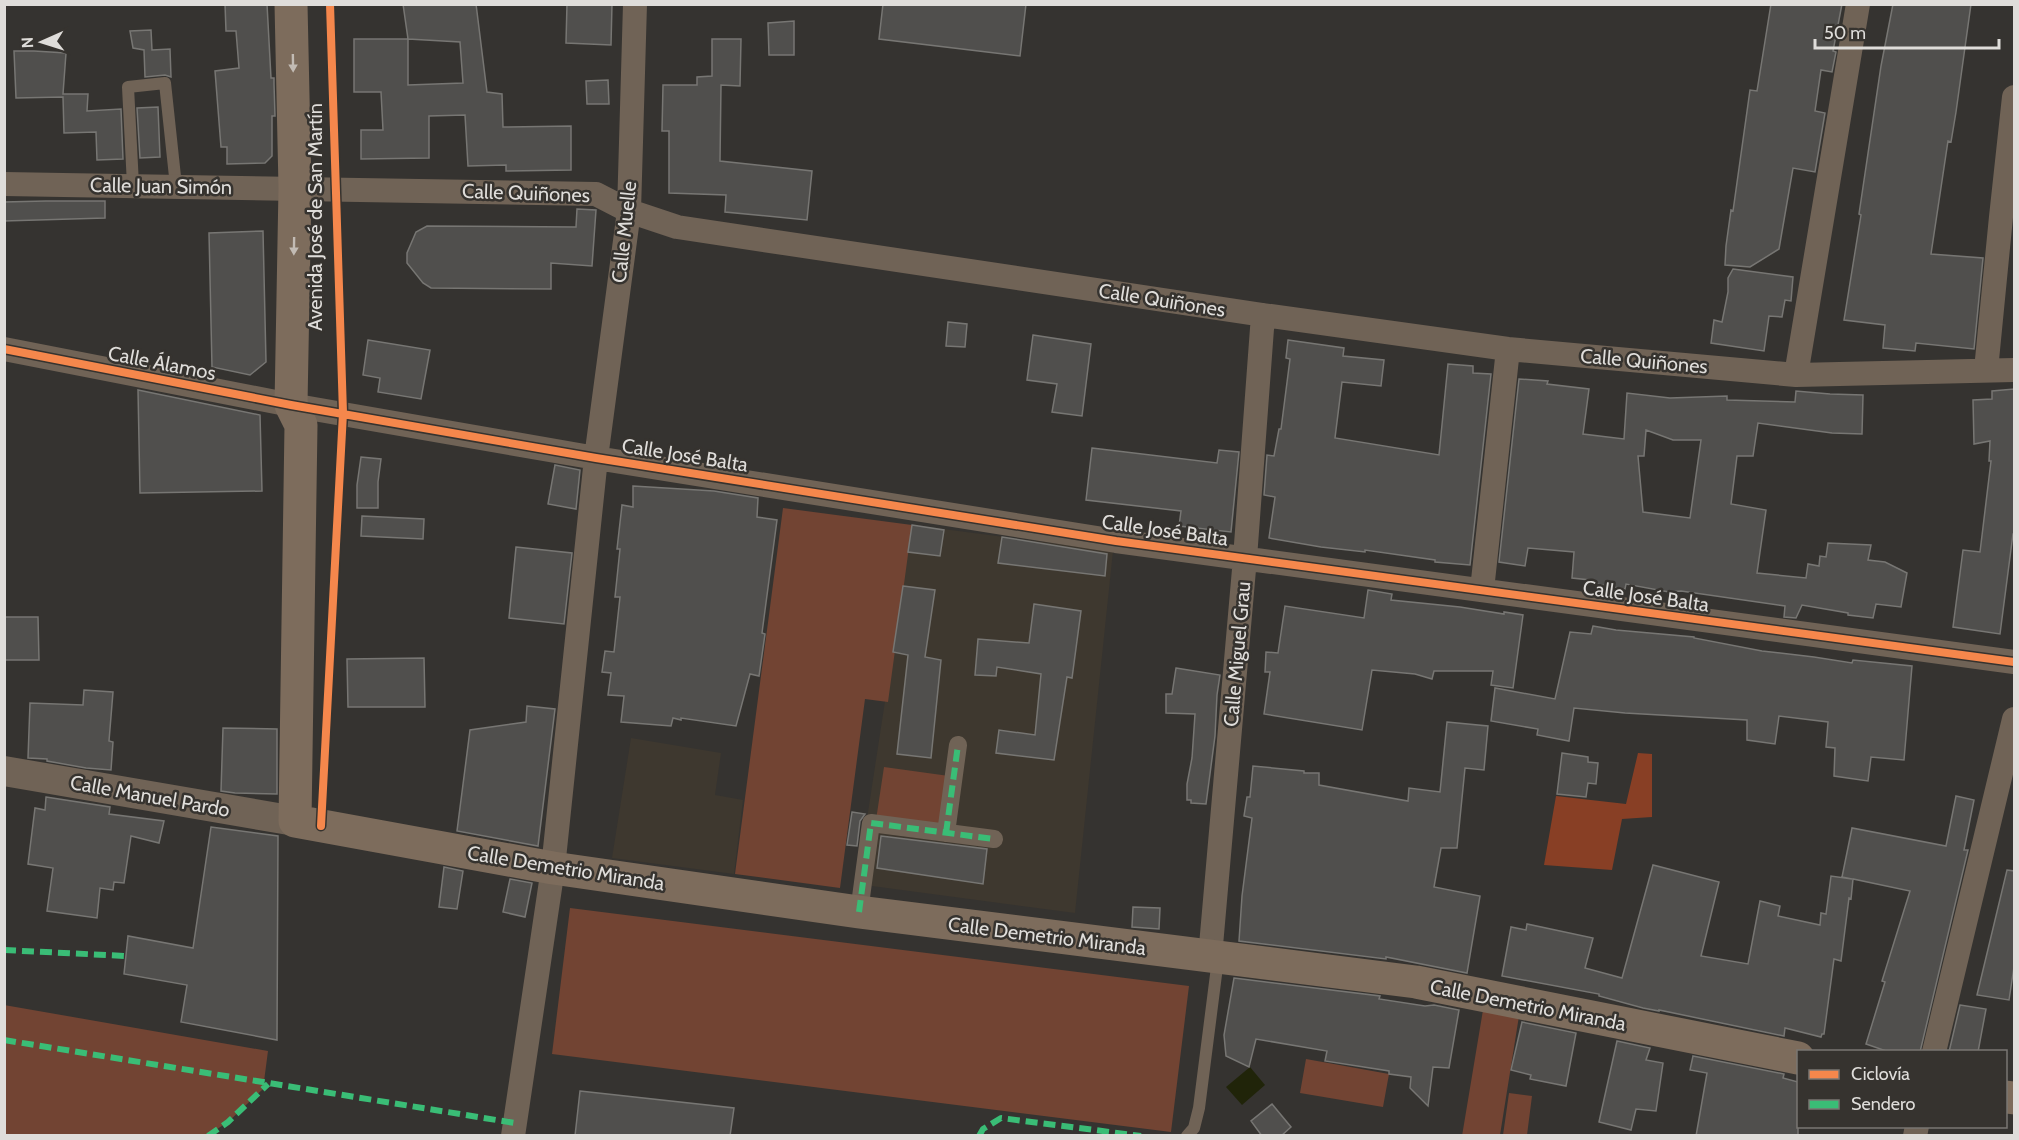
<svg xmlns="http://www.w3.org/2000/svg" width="2019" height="1140" font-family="Cabin,sans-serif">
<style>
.built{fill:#3e382f}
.green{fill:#724433}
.forest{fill:#883f25}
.water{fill:#202409}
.building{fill:#504f4d;stroke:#777673;stroke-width:1.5;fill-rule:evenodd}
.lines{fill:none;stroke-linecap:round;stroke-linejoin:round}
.service{stroke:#706356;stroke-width:12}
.pedestrian{stroke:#706356;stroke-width:18}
.minor{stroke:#706356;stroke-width:24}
.tertiary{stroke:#706356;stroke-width:30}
.secondary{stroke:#7d6c5c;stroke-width:33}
.quiet{stroke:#3abd76;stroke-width:6;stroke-dasharray:12 6;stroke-linecap:butt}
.cycleway-casing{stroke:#36332f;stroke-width:11}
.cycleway{stroke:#f5874c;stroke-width:8}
.oneway{fill:#c2bbb4}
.labels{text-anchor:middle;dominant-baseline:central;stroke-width:5;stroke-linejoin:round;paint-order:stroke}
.street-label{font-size:20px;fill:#dfddda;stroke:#36332f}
</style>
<rect width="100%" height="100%" fill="#353330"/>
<!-- built -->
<path class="built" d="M912,525L1113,551L1075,913L857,884Z
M631,738L721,753L715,795L743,800L734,874L612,858Z"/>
<!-- green -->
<path class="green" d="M783,508L912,525L888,702L865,699L840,888L735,874Z
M884,767L949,776L943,830L876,820Z
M570,908L1189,986L1171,1132L552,1054Z
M4,1005L268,1051L263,1089L228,1122L208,1135H5Z
M1483,1010L1519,1016L1500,1135L1462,1136Z
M1306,1059L1389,1074L1383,1107L1300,1093Z
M1509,1093L1532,1096L1527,1135H1503Z"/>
<!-- forest -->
<path class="forest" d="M1638,753L1652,754V817L1622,819L1612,870L1544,865L1556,796L1626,804Z"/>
<!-- water -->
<path class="water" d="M1250,1067L1265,1085L1242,1105L1226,1087Z"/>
<!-- building -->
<path class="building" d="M225,4H267L271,78H274V84L275,116H272V156L265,163L227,164V147H221L215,71L239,68L236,31H226Z
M403,4H476L487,92L502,94L503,127L571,126V170L506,171V165L468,166L465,115L429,116V158L361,159V130H383L381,92H354V39H408ZM408,39L460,42L463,83L408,85Z
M567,4H612L611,45L566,43Z
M883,4H1026L1020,56L879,39Z
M1771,4H1842L1833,51L1836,52L1832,72L1821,70L1815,111L1825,113L1815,172L1793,168L1779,249L1750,267L1725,265L1726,246L1731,210L1733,211L1750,90L1757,91Z
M1893,4H1971L1956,112L1951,142L1948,141L1931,254L1983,258L1974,349L1916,343L1915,351L1883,348L1885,325L1844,320L1861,215L1859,214L1881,66Z
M794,21V55H769L768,23Z
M151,30L152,50L170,49L171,77L165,75L145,77L144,50L133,48L130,31Z
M712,39H741L740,86L721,85L720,161L812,171L807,220L725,212L726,195L669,193V131H662L663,85H697V77L712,76Z
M14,51H34L66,53L63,94H88L87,111L121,109L123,159L97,160L96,132L64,133L63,97L16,98Z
M608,80L609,104H587L586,81Z
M158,107L160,157L140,158L137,108Z
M46,201H105V218L4,221V202Z
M577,209L596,210L592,266L551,263V289L431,288L423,283L407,263V253L416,232L427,226L576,227Z
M263,231L266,362L250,375L212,367L209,233Z
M1733,269L1793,277L1791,301L1785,300L1782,317L1769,316L1764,351L1711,343L1714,320L1722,322L1728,292V278Z
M948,322L967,324L965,347L946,346Z
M1033,335L1091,344L1082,416L1052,412L1057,384L1027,380Z
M368,340L430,350L421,399L378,392L380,378L363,375Z
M1288,340L1344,348L1343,356L1384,360L1381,386L1342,382L1335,438L1439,455L1448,364L1473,366V373L1491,374L1470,565L1435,562V560L1365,550V552L1321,547L1269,538L1275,497L1264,495L1267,455L1274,456L1279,429H1281L1290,359L1286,358Z
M1519,379L1548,381L1547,384L1589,389L1583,434L1624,439L1627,393L1670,398L1727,396V400L1795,402L1796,391L1830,394L1863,395L1862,434L1832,433L1758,423L1753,456H1737L1731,504L1766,510L1757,573L1806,578L1808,564L1819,566L1820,556L1826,557L1828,543L1871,545L1868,560L1885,562L1907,573L1901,607L1876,604L1873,618L1848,615V613L1802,605L1796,618L1784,617L1785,606L1681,591L1669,592L1626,584L1625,589L1590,583V580L1572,578L1574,552L1528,548L1525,566L1499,562ZM1646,430L1673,440H1701L1690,518L1643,512L1638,456H1644Z
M2014,389V534H2013L2000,634L1953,627L1963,550L1980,552L1991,461H1989L1990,441L1974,444L1973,400L1992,399V391Z
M138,390L260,415L262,491L140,493Z
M1092,448L1217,463L1219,450L1239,452L1231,532L1179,526L1181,511L1086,500Z
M361,457L381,459L378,482V508H357V485Z
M555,465L580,470L576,509L548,504Z
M633,486L714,491L758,498L757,517L777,520L762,633L765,634L759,676L750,674L736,726L681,718V720L673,718L671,726L621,722L624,696L608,695L611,673L602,672L605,651L614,652L620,597H615L620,549H617L622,505L633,507Z
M362,516L424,519L423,539L361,536Z
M912,525L944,530L940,556L908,552Z
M1002,537L1107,554L1105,576L998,563Z
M516,547L572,553L564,624L509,618Z
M903,586L935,590L925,657L941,660L931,758L897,754L908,655L893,652Z
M1368,590L1392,594L1391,600L1460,607L1504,614V612L1523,615L1513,688L1491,685L1493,671H1434L1432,679L1415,674L1372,670L1362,730L1264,714L1270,672H1265L1266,652L1278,653L1285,606L1364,618Z
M1034,604L1081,611L1072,678L1067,677L1054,760L996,753L999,730L1035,735L1041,674L997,667L996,676L975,675L978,639L1029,643Z
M4,617H38L39,660H4Z
M1593,626L1616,630L1694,637V638L1762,651L1814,657L1852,663L1853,660L1912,666L1904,760L1871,757L1868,781L1834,776L1835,748L1826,747L1828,722L1779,716L1775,744L1747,740V720L1625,713L1574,708L1569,741L1537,735L1538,729L1491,721L1495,688L1555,699L1570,632L1591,634Z
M424,658L425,707H348L347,659Z
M1176,668L1220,675L1217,695L1215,736L1206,804L1191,803V800H1187V784L1192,758L1195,714L1166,713V694H1172Z
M84,690L113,692L109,741L113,742L111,770L86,768L47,761V759L28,758L30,703L83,705Z
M527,706L555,709L538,846L457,831L470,730L526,722Z
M1447,722L1488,726L1484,770L1465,768L1457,848H1441L1434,887L1480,896L1467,973L1386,957V959L1239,941L1242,896L1252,818L1244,816L1247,797H1250L1253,766L1304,771V773H1319V785L1408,801L1409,788L1440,792Z
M223,728L277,729V794L235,793L221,791Z
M1562,753L1588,757V762L1598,763L1596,784L1588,783L1586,797L1557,794Z
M1956,796L1974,800L1964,850H1968L1920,1052H1889L1866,1044L1885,982L1882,981L1910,891L1853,879L1851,899L1849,898L1841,961L1834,959L1824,1034H1822L1821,1037L1785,1028L1784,1036L1659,1010V1011L1643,1008L1599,996V994L1502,976L1511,927L1526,930L1527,924L1593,938L1585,968L1622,978L1653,865L1719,882L1701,956L1748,964L1760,901L1780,906L1778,916L1820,925L1821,913L1826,914L1831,876L1852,879L1842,877L1852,828L1946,846Z
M46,797L110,807L109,814L164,821L159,843L131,836L124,883L114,882L113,890L100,888L97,918L47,911L53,868L28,864L35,808L45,810Z
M852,812L865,814L860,821L857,846L847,845Z
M211,827L278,836L277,1040L181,1022L187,985L124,974L128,936L193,948Z
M881,836L987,849L983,884L877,868Z
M444,867L463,871L457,909L439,907Z
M2007,870L2014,871V967L2009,1000L1977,995Z
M510,879L532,883L525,917L503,912Z
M1133,907L1160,908L1159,929L1132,927Z
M1234,978L1380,996L1379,999L1425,1006L1434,1005L1459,1010L1449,1068L1433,1067L1428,1106L1410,1088L1411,1077L1389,1074V1071L1325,1061L1327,1051L1256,1039L1249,1067L1226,1056L1224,1035Z
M1960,1005L1986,1009L1978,1052H1949Z
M1522,1022L1576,1033L1566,1086L1530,1079L1531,1075L1511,1070Z
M1617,1041L1650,1048L1646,1060L1663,1063L1656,1111L1636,1109L1631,1130L1599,1122Z
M1693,1056L1784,1074L1783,1078L1798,1082V1136H1696L1707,1073L1690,1070Z
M580,1091L734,1108L730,1136H575Z
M1272,1104L1291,1127L1281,1136H1262L1251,1121Z"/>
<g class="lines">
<!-- service -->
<path class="service" d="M133,185L128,87L165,83L176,186
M1187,1136L1194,1128L1199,1108L1218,959"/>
<!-- pedestrian -->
<path class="pedestrian" d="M946,833L958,745
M859,912L871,823L994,839"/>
<!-- minor -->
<path class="minor" d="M4,184L596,194L629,211L677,227L1263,315L1508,349L1796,375L2014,370
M4,349L291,405L596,458L1116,541L2014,662
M1986,370L2001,217L2014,97
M1796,375L1858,4
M1482,590L1508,349
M1210,957L1245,558L1263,315
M1934,1052L2014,719
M513,1136L553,868L596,458L629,211L635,4
M1915,1136L1917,1126"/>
<!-- tertiary -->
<path class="tertiary" d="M4,771L295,821"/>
<!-- secondary -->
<path class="secondary" d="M291,4L295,188L291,405L301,425L295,821L553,868L859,912L1416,982L1798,1058
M2006,1097L2014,1098"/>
<!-- quiet -->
<path class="quiet" d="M946,833L958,745
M859,912L871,823L994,839
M4,950L126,956
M4,1040L515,1123
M208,1136L228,1122L268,1084
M979,1136L983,1129L1001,1118L1141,1136"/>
<!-- cycleway casing -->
<g class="cycleway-casing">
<path id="cycleway" d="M4,349L291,405L596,458L1116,541L2014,662
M321,826L343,413L330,4"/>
</g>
<!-- cycleway -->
<use href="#cycleway" class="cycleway"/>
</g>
<!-- one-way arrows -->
<defs><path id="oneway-solid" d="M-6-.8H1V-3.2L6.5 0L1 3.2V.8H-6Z" transform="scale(1.5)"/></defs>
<g class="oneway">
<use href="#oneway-solid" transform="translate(293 63) rotate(89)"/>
<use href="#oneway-solid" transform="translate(294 246) rotate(91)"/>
</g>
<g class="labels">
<!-- street labels -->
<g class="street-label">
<text transform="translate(161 186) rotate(1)">Calle Juan Simón</text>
<text transform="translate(526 193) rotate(2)">Calle Quiñones</text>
<text transform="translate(315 217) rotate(-90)">Avenida José de San Martín</text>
<text transform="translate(624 232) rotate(-84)">Calle Muelle</text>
<text transform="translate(1162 300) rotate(9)">Calle Quiñones</text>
<text transform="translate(1644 361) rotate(5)">Calle Quiñones</text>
<text transform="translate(162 363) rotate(11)">Calle Álamos</text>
<text transform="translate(685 455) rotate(9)">Calle José Balta</text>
<text transform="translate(1165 530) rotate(8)">Calle José Balta</text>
<text transform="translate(1646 596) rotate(8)">Calle José Balta</text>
<text transform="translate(1237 654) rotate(-85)">Calle Miguel Grau</text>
<text transform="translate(150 796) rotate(10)">Calle Manuel Pardo</text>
<text transform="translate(566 868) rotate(9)">Calle Demetrio Miranda</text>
<text transform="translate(1047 936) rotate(7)">Calle Demetrio Miranda</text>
<text transform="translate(1528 1005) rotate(11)">Calle Demetrio Miranda</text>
</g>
</g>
<!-- border -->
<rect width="2019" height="1140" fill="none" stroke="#dfddda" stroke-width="12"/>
<!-- legend -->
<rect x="1797" y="1050" width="210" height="78" fill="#36332f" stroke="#7a7773" stroke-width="1.5"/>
<rect x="1809" y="1070" width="30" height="9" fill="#f5874c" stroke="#7a7773" stroke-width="1.5"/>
<text x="1851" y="1080" font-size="18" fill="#dfddda">Ciclovía</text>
<rect x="1809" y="1100" width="30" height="9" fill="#3abd76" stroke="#7a7773" stroke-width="1.5"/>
<text x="1851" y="1110" font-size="18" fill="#dfddda">Sendero</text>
<!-- north arrow -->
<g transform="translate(42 42) rotate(267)" stroke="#36332f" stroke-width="4.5" paint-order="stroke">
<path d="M0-4.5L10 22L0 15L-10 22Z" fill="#dfddda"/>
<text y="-9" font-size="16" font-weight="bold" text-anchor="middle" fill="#dfddda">N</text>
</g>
<!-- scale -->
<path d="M1815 39v9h184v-9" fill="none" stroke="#dfddda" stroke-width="3"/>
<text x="1824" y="39" font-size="18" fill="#dfddda" stroke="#36332f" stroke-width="4.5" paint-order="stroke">50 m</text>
</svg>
